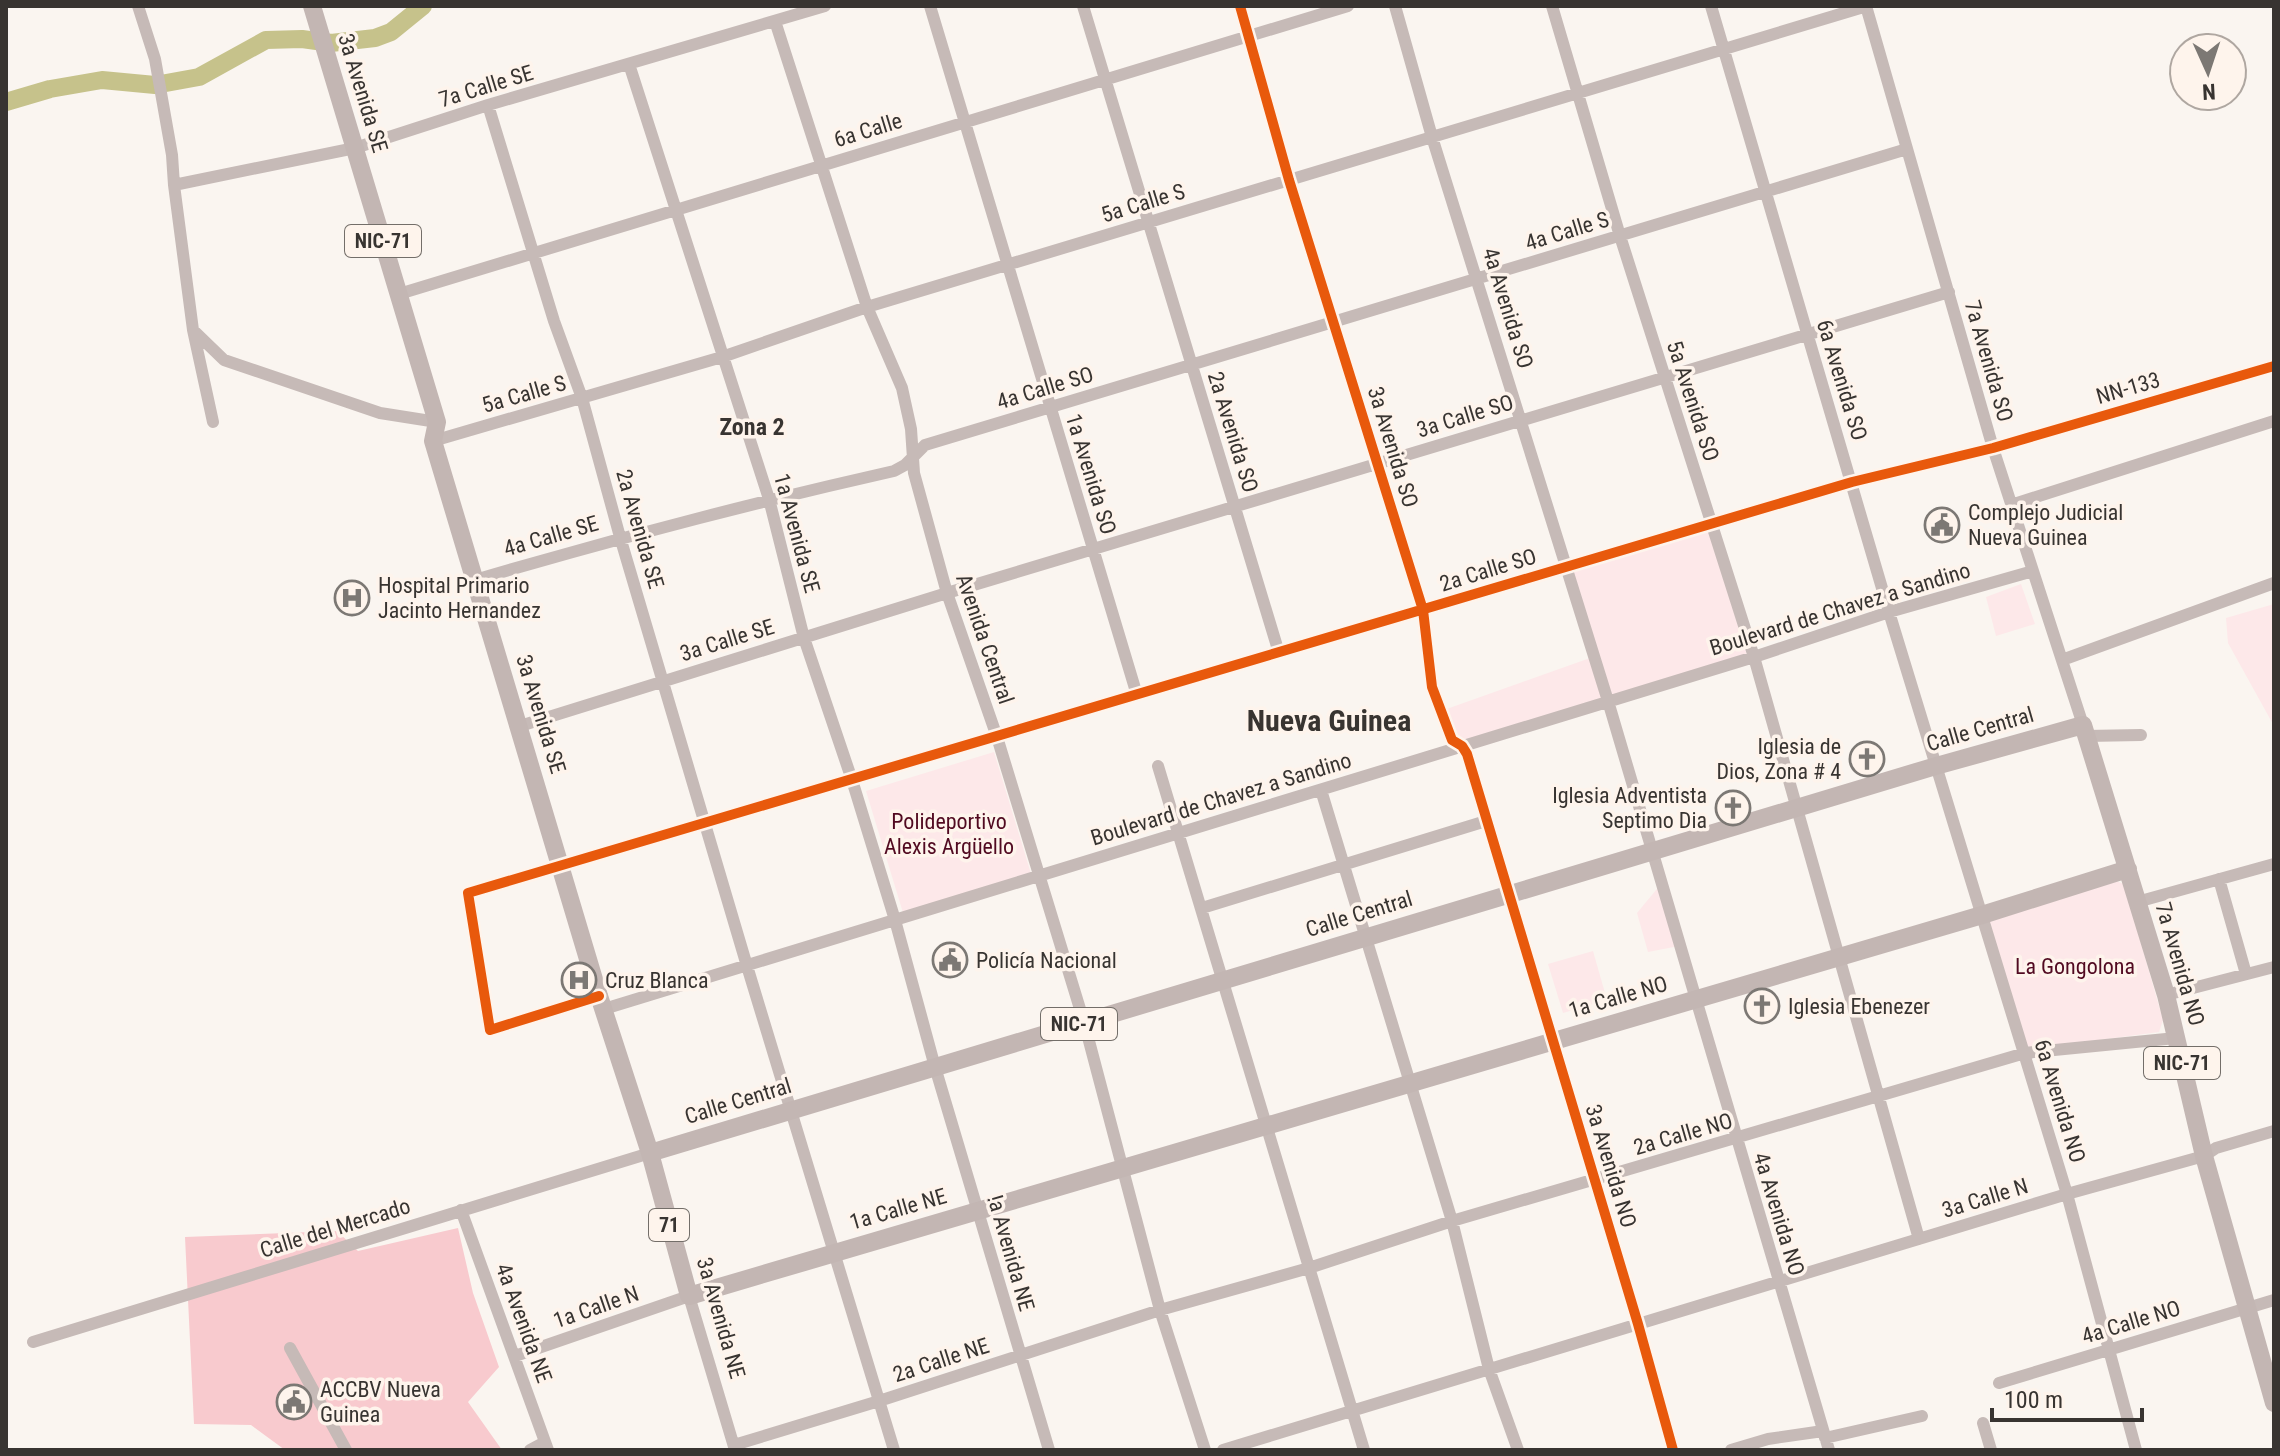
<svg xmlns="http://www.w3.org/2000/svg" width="2280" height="1456" font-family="'Roboto Condensed',sans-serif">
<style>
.green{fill:#fde8e9}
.forest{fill:#f8cace}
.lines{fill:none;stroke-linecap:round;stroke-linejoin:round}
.river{stroke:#c6c28b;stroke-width:18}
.minor{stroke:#c6bab7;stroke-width:12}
.highway{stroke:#c3b6b3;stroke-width:18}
.cycleway-casing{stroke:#fef4ec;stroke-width:15}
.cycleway{stroke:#e8590c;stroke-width:10}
.labels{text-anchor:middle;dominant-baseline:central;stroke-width:7;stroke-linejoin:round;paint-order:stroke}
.shield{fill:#fef4ec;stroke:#736e69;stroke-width:2}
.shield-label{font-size:20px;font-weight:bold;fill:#383431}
.street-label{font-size:22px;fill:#383431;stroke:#fef4ec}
.poi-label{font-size:22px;fill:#383431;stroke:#fef4ec;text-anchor:start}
.park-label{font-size:22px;fill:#510a21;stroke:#fef4ec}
.neighbourhood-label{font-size:24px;font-weight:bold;fill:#383431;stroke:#fef4ec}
.district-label{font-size:30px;font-weight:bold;fill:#383431;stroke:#fef4ec}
</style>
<rect width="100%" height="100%" fill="#faf5f0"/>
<!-- green -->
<path class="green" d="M1709,530L1747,655L1611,697L1572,570Z
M2021,584L2035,624L1996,636L1986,597Z
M2274,604V726L2228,643L2226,618Z
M1590,658L1602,700L1466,742L1457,739L1441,711Z
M994,752L1032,877L904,916L866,791Z
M2116,881L2124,884L2163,1020L2159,1032L2032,1049L2027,1045L1989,927L1990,919Z
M1661,884L1679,946L1648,952L1637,913Z
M1593,951L1607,1000L1563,1013L1548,964Z"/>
<!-- forest -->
<path class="forest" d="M458,1228L473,1293L499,1367L468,1402L502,1450H285L251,1425L194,1424L185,1237L337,1231L358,1251Z"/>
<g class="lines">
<!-- river -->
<path class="river" d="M6,102L50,89L102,80L155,85L199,77L266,40L302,39L331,43L375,38L391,32L423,6"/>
<!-- minor -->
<path class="minor" d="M138,6L155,59L172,155L174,185L193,330L224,360L380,413L437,422
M930,6L1137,695
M1083,6L1279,653
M1240,6L1289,180L1423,610L1432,687L1452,740L1462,746L1467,754L1638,1324L1673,1450
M1395,6L1432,137L1608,701L1829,1450
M1552,6L1620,236L1754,657L1919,1239
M1711,6L1889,612L2067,1194L2136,1450
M1866,6L1993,448L2083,725
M775,21L867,307L902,388L911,429L914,473L947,593L997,737L1084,1022L1160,1310L1205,1450
M629,64L769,499L804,638L852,780L895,920L935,1067L1049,1450
M488,105L554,321L582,398L620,537L747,966L894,1450
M174,185L355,148L488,105L825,6
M399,294L1348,6
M193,330L213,422
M433,441L722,357L867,307L1867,6
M2011,505L2274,421
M475,580C614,539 752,503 894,471L905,465L925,445L1907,149
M2062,660L2274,583
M520,726L947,593L1949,292
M2086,736L2141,735
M1158,766L1364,1450
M1321,790L1452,1221L1489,1369L1518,1450
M2219,879L2246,974
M2137,902L2274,864
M1202,908L1486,821
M2166,995L2274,967
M599,996L490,1030L468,893L1852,482L1993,448L2274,366
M604,1009L1754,657L1889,612L2033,571
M461,1210L548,1450
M33,1342L650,1153
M290,1348L346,1450
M515,1356L689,1296L735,1450
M1999,1383L2274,1300
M1983,1423L1991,1450
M1825,1438L1922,1416
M734,1445L879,1401L1160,1310L1309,1268L1452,1221L2025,1053L2176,1038
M530,1450L545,1442
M1223,1450L2067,1194L2204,1156L2216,1148L2274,1131
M1731,1450L1768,1439L1823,1431"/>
<!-- highway -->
<path class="highway" d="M312,6L437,422L433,441L599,996L650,1153L689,1296L1982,915L2128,869
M650,1153L1936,766L2083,725L2166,995L2204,1156L2274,1403"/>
<!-- cycleway casing -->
<g class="cycleway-casing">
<path id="cycleway" d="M1240,6L1289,180L1423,610L1432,687L1452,740L1462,746L1467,754L1638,1324L1673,1450
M599,996L490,1030L468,893L1852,482L1993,448L2274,366"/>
</g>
<!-- cycleway -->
<use href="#cycleway" class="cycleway"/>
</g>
<!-- icons -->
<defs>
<g id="civic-ring" transform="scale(1.8)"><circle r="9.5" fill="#fef4ec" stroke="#7c7874" stroke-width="1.5"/><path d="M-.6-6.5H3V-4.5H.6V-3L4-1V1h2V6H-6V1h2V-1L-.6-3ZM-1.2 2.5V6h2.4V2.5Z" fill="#7c7874"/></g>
<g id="hospital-ring" transform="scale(1.8)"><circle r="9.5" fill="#fef4ec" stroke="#7c7874" stroke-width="1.5"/><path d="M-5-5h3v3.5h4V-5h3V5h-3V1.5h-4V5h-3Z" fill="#7c7874"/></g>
<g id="church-ring" transform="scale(1.8)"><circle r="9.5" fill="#fef4ec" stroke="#7c7874" stroke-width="1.5"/><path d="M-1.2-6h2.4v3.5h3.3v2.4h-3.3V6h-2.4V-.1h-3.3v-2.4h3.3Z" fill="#7c7874"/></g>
</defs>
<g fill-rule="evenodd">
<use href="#civic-ring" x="1942" y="525"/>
<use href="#hospital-ring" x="352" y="598"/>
<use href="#church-ring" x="1867" y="759"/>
<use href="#church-ring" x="1733" y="808"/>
<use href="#civic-ring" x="950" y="960"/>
<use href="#hospital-ring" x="579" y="980"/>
<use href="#church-ring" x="1762" y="1006"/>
<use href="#civic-ring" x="294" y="1402"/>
</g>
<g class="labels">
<!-- shield labels -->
<g class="shield">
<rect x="345" y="225" width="76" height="32" rx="6"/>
<rect x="1041" y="1008" width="76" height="32" rx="6"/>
<rect x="2144" y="1047" width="76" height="32" rx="6"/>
<rect x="649" y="1209" width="40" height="32" rx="6"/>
</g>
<g class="shield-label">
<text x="383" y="241">NIC-71</text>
<text x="1079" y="1024">NIC-71</text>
<text x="2182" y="1063">NIC-71</text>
<text x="669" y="1225">71</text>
</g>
<!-- street labels -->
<g class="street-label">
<text transform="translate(486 86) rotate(-17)">7a Calle SE</text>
<text transform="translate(363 93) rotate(73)">3a Avenida SE</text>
<text transform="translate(868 130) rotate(-17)">6a Calle</text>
<text transform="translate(1143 203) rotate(-17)">5a Calle S</text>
<text transform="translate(1567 231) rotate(-17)">4a Calle S</text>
<text transform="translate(1508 308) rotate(73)">4a Avenida SO</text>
<text transform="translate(1989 361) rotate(74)">7a Avenida SO</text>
<text transform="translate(1842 380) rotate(73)">6a Avenida SO</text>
<text transform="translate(1045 388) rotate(-17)">4a Calle SO</text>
<text transform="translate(2128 388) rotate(-16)">NN-133</text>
<text transform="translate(524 394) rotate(-16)">5a Calle S</text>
<text transform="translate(1693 401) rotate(72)">5a Avenida SO</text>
<text transform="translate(1465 416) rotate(-17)">3a Calle SO</text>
<text transform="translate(1233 432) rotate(73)">2a Avenida SO</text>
<text transform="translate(1393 447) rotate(73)">3a Avenida SO</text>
<text transform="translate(1091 474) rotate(73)">1a Avenida SO</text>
<text transform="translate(640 529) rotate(74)">2a Avenida SE</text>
<text transform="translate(797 533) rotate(75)">1a Avenida SE</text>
<text transform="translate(551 536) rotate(-16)">4a Calle SE</text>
<text transform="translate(1488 570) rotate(-17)">2a Calle SO</text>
<text transform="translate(1840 609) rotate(-17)">Boulevard de Chavez a Sandino</text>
<text transform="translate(985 639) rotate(71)">Avenida Central</text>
<text transform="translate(727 640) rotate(-17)">3a Calle SE</text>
<text transform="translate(541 714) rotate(73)">3a Avenida SE</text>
<text transform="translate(1980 729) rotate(-16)">Calle Central</text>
<text transform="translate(1221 799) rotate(-17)">Boulevard de Chavez a Sandino</text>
<text transform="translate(1359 914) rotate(-17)">Calle Central</text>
<text transform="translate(2180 964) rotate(74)">7a Avenida NO</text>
<text transform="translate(1618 997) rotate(-16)">1a Calle NO</text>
<text transform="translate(738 1101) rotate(-17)">Calle Central</text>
<text transform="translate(2060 1101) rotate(73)">6a Avenida NO</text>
<text transform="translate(1683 1134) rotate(-16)">2a Calle NO</text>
<text transform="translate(1611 1166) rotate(73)">3a Avenida NO</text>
<text transform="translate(1985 1198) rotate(-17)">3a Calle N</text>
<text transform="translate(898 1209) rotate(-16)">1a Calle NE</text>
<text transform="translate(1779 1214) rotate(73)">4a Avenida NO</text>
<text transform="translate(335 1228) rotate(-17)">Calle del Mercado</text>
<text transform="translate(1011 1253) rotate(74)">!a Avenida NE</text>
<text transform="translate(596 1307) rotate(-19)">1a Calle N</text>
<text transform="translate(721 1318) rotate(74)">3a Avenida NE</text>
<text transform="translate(2131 1322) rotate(-17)">4a Calle NO</text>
<text transform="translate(524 1323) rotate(70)">4a Avenida NE</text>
<text transform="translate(941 1360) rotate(-18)">2a Calle NE</text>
</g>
<!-- poi labels -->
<g class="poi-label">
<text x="1968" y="512">Complejo Judicial<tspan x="1968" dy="25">Nueva Guinea</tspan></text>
<text x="378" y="585">Hospital Primario<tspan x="378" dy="25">Jacinto Hernandez</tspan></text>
<text x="1841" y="746" text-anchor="end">Iglesia de<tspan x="1841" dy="25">Dios, Zona # 4</tspan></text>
<text x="1707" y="795" text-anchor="end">Iglesia Adventista<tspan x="1707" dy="25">Septimo Dia</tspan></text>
<text x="976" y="960">Policía Nacional</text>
<text x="605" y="980">Cruz Blanca</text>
<text x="1788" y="1006">Iglesia Ebenezer</text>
<text x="320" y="1389">ACCBV Nueva<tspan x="320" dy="25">Guinea</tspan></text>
</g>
<!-- park labels -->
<g class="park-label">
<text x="949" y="821">Polideportivo<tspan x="949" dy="25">Alexis Argüello</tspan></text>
<text x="2075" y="966">La Gongolona</text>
</g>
<!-- neighbourhood labels -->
<g class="neighbourhood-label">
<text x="752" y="427">Zona 2</text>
</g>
<!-- district labels -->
<g class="district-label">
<text x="1329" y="720">Nueva Guinea</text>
</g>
</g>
<!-- border -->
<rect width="2280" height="1456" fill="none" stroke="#383431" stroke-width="16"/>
<!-- north arrow -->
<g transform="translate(2208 72) rotate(177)"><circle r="38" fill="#fef4ec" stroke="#afa7a1" stroke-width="2"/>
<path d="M0-6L14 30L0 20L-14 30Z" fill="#7c7874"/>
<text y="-12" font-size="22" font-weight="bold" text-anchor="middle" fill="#383431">N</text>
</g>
<!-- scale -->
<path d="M1992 1408v12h150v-12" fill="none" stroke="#383431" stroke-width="4"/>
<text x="2004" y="1408" font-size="24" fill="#383431" stroke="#fef4ec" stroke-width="6" paint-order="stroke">100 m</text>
</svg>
